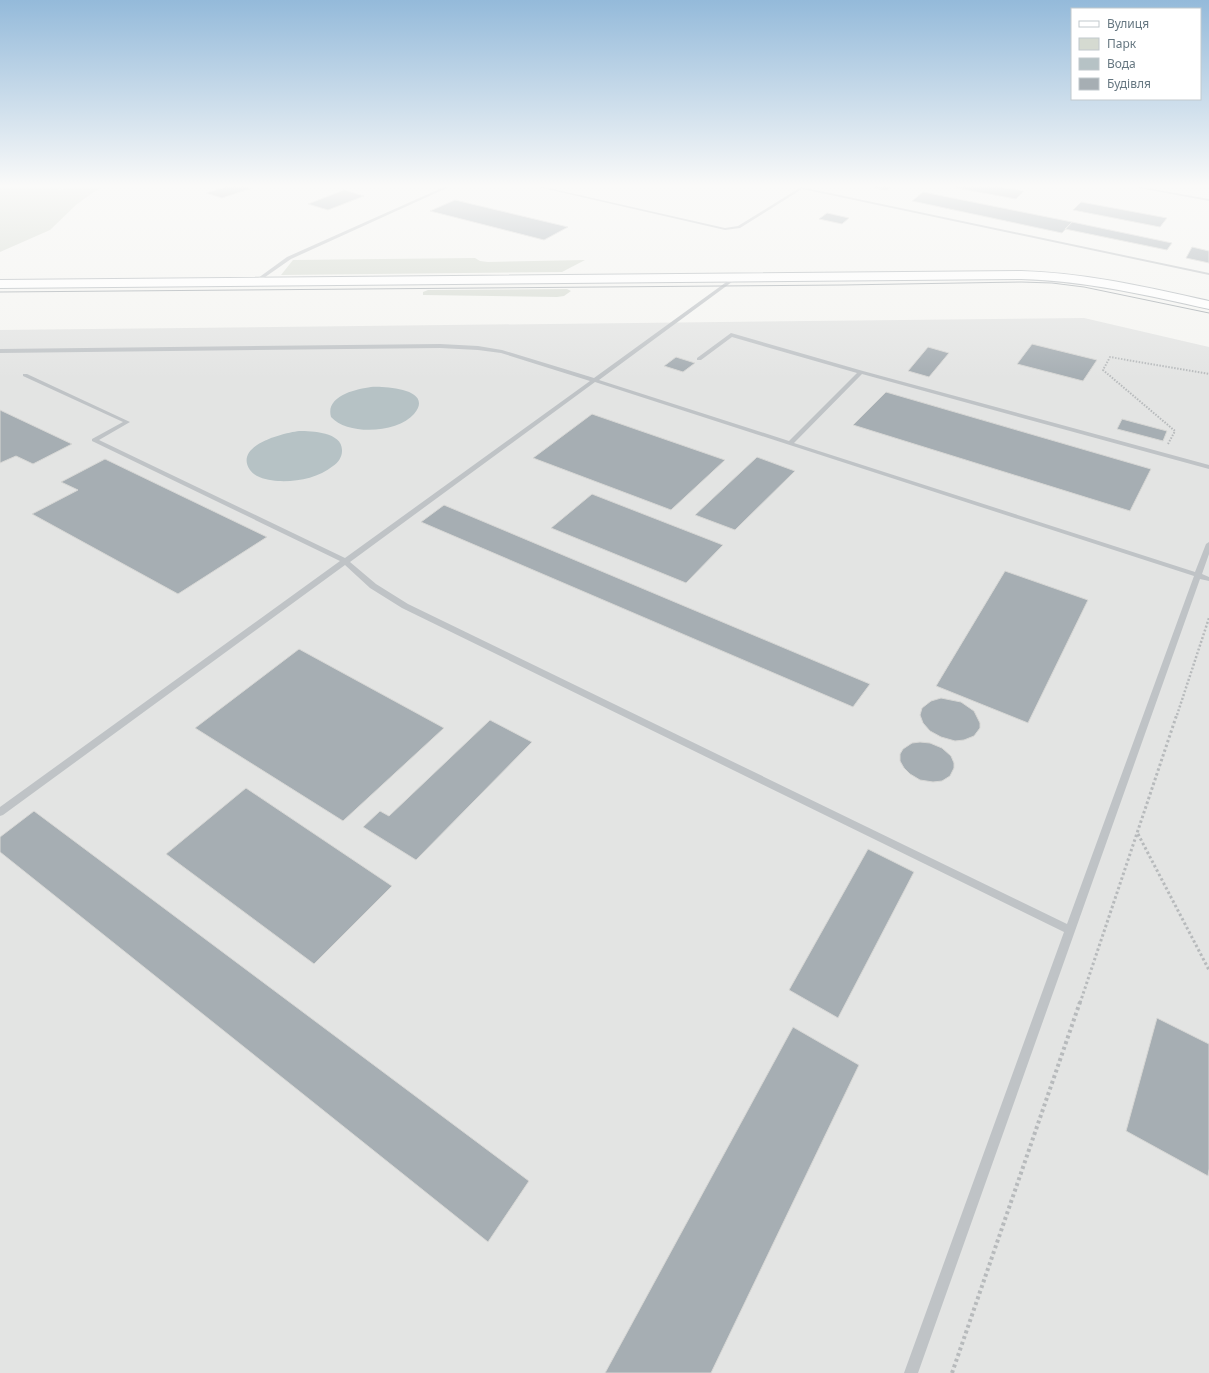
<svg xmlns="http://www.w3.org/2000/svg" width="1209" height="1373" viewBox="0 0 1209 1373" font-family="'Noto Sans',sans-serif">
<rect width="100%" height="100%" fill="#f5f5f2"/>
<path fill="#e3e4e3" d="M 1084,318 L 1209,347 L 1209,1373 L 0,1373 L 0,330 Z"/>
<path fill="#d5dad1" d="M 0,187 L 61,187 L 59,190 L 73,187 L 101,187 L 77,204 L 50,230 L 0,252 Z
M 475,258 L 480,261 L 488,262 L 585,260 L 562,272 L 281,275 L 293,260 Z
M 567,289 L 571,291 L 564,296 L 557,297 L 423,295 L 423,292 L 428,290 Z"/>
<path fill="#b6c2c5" d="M 371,387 C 384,386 435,389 414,414 C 398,433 348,436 331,417 C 325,396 356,389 371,387 Z
M 299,431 C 312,431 343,432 342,451 C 342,457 338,463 333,466 C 318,478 297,482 278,481 C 268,480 256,478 250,470 C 233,445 284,433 299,431 Z"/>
<path fill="#a6aeb3" stroke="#d7d7d5" d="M 225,187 L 248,187 L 252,188 L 222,198 L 206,193 Z
M 870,187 L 891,187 L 886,190 Z
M 951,187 L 1001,187 L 1024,191 L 1016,199 Z
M 344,190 L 364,196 L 328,210 L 308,204 Z
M 923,192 L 1072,222 L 1062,233 L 912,201 Z
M 455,200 L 568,227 L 544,240 L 430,211 Z
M 1081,202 L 1167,218 L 1160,227 L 1073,210 Z
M 827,213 L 849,218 L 842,224 L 819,219 Z
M 1072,222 L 1172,243 L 1167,250 L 1065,229 Z
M 1192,247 L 1209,251 L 1209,263 L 1186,258 Z
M 1032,344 L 1097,360 L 1083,381 L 1017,364 Z
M 928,347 L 949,353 L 929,377 L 908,371 Z
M 676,357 L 695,363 L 683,372 L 664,366 Z
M 886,392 L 1151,469 L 1130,511 L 853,425 Z
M 0,410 L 72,444 L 33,464 L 16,456 L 0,463 Z
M 592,414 L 725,460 L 671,510 L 533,458 Z
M 1122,419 L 1167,431 L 1163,441 L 1117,429 Z
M 757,457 L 795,471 L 735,530 L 695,515 Z
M 105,459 L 267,537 L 178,594 L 32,514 L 78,490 L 61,482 Z
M 592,494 L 723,545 L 686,583 L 551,528 Z
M 444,505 L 870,684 L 853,707 L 421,522 Z
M 1005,571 L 1088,600 L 1028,723 L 936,686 Z
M 299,649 L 444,728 L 343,821 L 195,728 Z
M 941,698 L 961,702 L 974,711 L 980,723 L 980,728 L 974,736 L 964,740 L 955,741 L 941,737 L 930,731 L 923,723 L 920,715 L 922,708 L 931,701 Z
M 490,720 L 532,742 L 416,860 L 363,827 L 380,811 L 389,816 Z
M 920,742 L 930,743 L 942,748 L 951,756 L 954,763 L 954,768 L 950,776 L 942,781 L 933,782 L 920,780 L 910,774 L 904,768 L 900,761 L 900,754 L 903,749 L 912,743 Z
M 246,788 L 392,886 L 314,964 L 166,854 Z
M 34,811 L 529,1181 L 488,1242 L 0,852 L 0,837 Z
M 868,849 L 914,872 L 838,1018 L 789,990 Z
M 1157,1018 L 1209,1044 L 1209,1169 L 1208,1176 L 1126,1131 Z
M 793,1027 L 859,1065 L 711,1373 L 605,1373 Z"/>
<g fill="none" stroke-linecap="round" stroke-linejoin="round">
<g stroke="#afb5b9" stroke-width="2">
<path id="secondary" d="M 1021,271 C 1086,273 1147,287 1209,301 L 1209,309 C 1147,295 1086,281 1021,279 L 0,288 L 0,280 Z"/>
</g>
<path stroke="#b7babc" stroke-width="2" stroke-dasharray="1.5 1.5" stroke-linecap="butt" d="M 1168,444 L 1175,431 L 1103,370 L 1110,357 L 1209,374"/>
<path stroke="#b7babc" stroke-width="2.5" stroke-dasharray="2 2" stroke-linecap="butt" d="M 1177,715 L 1209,618"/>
<path stroke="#b7babc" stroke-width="3" stroke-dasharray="2.5 2.5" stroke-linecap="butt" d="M 1138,834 L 1209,970
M 1080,1003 L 1177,714"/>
<path stroke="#b7babc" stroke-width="4" stroke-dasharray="3 3" stroke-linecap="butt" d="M 952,1373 L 1080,1002"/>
<path fill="#bfc3c6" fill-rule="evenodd" d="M 444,187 L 449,187 L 291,259 L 258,282 L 254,281 L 287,257 Z
M 538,187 L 544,187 L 725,228 L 738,226 L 801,187 L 1209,273 L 1209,275 L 802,189 L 740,228 L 725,230 Z
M 1134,187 L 1141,187 L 1209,199 L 1209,201 Z
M 736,275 L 740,276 L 599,380 L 789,441 L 857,373 L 732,337 L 701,360 L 697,360 L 697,358 L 731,333 L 863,371 L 1209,465 L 1209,469 L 862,374 L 794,443 L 1195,572 L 1206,544 L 1209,542 L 1209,554 L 1202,574 L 1209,577 L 1209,581 L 1200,579 L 918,1373 L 904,1373 L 1064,932 L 402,608 L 370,588 L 345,565 L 3,815 L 0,816 L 0,807 L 340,561 L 92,441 L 92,439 L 123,422 L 23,376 L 23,374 L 27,374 L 130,422 L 99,440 L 345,558 L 590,381 L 501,353 L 478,350 L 440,348 L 0,353 L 0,349 L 440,344 L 478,346 L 502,350 L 594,378 ZM 595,382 L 1194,576 L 1067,924 L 408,604 L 376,584 L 350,562 Z"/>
<use href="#secondary" fill="#fff" fill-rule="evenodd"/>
<path stroke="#9ea5aa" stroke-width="1" d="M 0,292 L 842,285 L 1021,282 L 1052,283 L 1084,287 L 1209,313"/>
</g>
<linearGradient id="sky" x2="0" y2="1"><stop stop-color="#94bada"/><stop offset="0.49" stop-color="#fafaf9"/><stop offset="1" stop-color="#fafaf9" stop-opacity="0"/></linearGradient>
<rect width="1209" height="379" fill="url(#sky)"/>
<rect x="1071" y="8" width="130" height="92" fill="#ffffff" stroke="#c2c9cd"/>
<rect x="1079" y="21" width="20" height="6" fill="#ffffff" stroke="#c2c9cd"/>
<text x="1107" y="28" font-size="12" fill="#667781">Вулиця</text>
<rect x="1079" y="38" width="20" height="12" fill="#d5dad1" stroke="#c2c9cd"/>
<text x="1107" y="48" font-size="12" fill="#667781">Парк</text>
<rect x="1079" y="58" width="20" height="12" fill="#b6c2c5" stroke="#c2c9cd"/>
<text x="1107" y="68" font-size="12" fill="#667781">Вода</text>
<rect x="1079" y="78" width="20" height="12" fill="#a6aeb3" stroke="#c2c9cd"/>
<text x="1107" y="88" font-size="12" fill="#667781">Будівля</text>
</svg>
